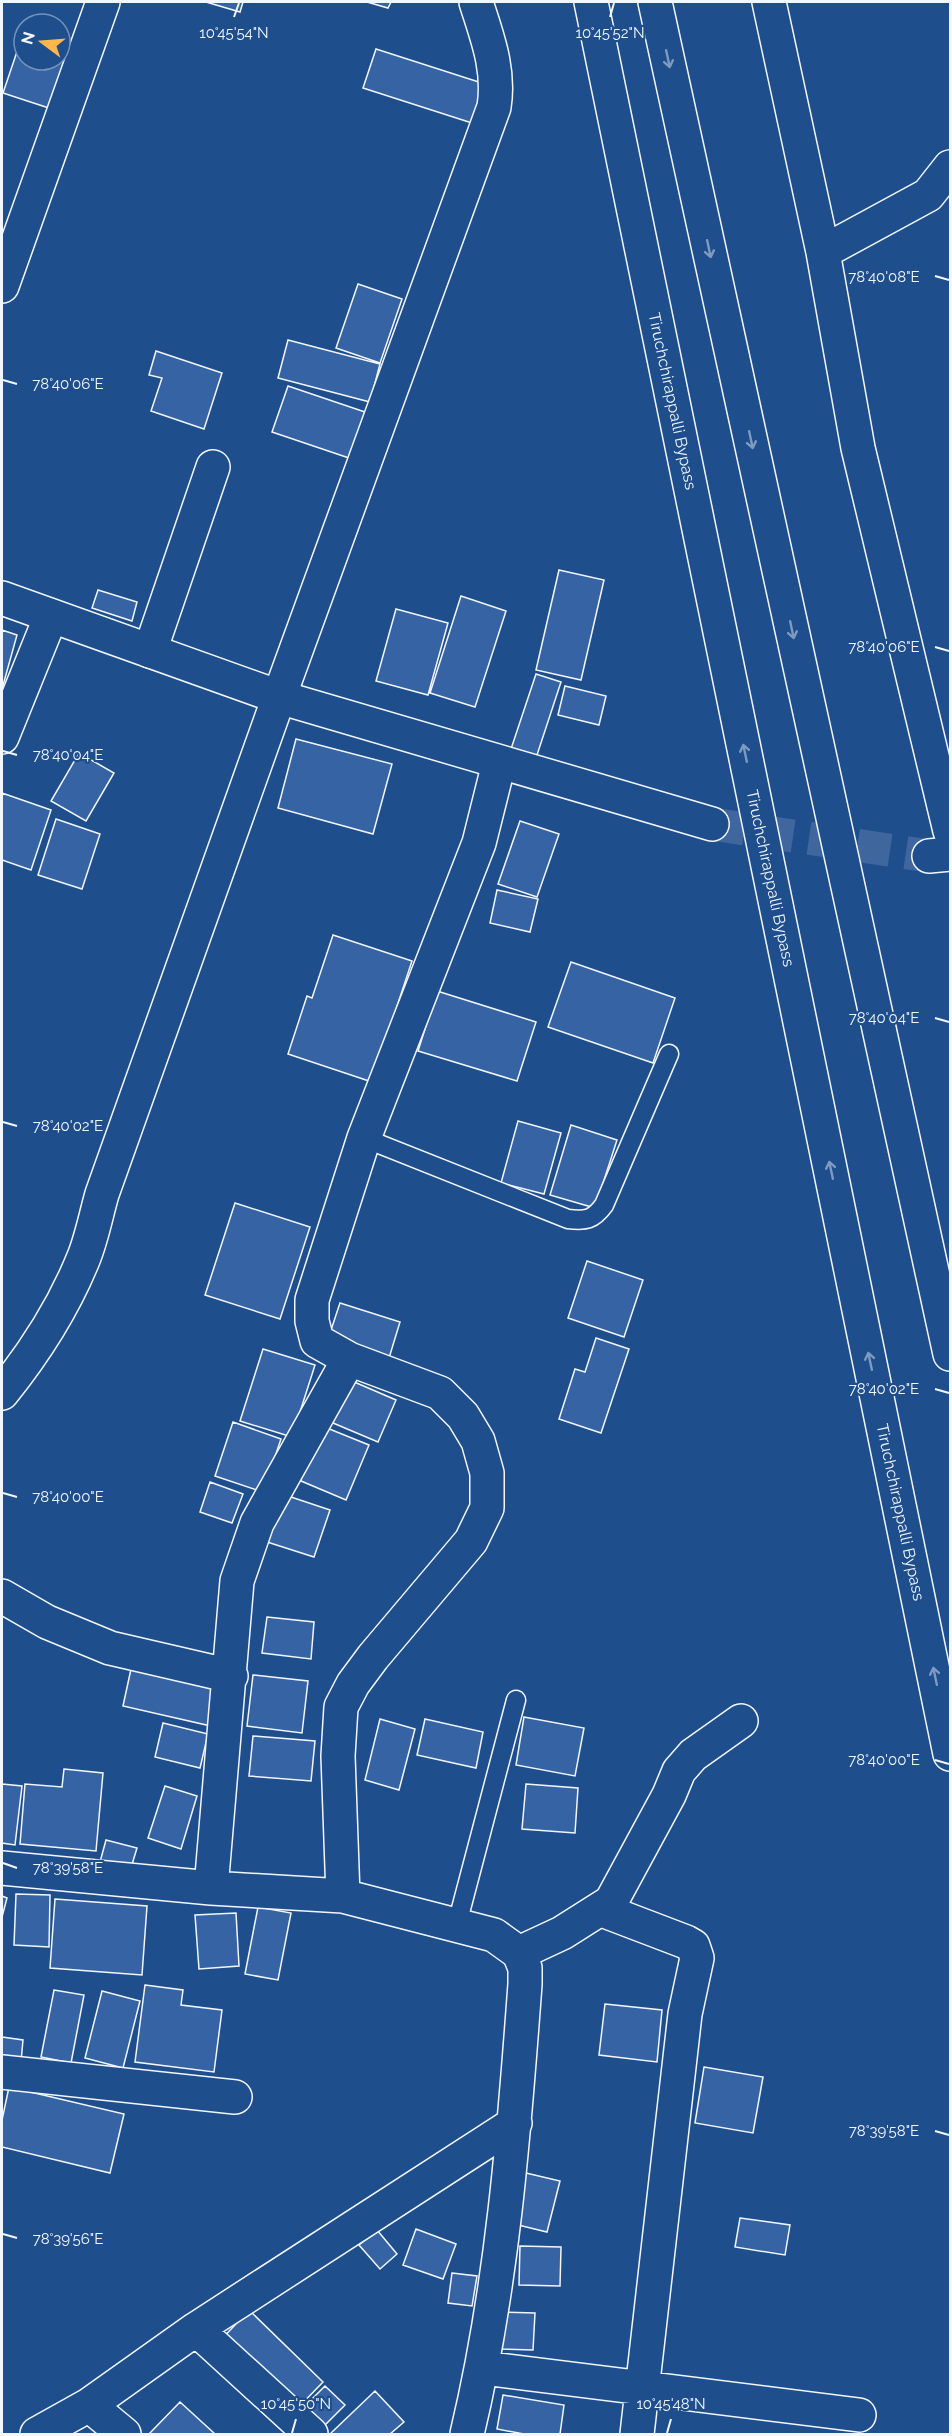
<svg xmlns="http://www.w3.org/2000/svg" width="952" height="2436" viewBox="0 0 952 2436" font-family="Raleway,sans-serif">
<rect width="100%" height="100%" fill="#1f4e8c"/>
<path fill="#3563a3" stroke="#f2f6ff" stroke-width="1.5" d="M 206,2 L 243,2 L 240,12 Z
M 367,2 L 391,2 L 388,8 Z
M 24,31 L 24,60 L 60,60 L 60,41 L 79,48 L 58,111 L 3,93 Z
M 376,49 L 485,84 L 472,123 L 363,88 Z
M 358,284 L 402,299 L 380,363 L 336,348 Z
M 288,340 L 380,364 L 370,402 L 278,378 Z
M 156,351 L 222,373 L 204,429 L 151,411 L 162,378 L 149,375 Z
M 288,386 L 365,412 L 349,458 L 272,432 Z
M 559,570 L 604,580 L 581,680 L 536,670 Z
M 98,590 L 137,602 L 132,621 L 92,608 Z
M 461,596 L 506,611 L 475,707 L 430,693 Z
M 396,609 L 448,623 L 428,695 L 376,681 Z
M 2,630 L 17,635 L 2,689 Z
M 536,674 L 561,682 L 536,758 L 511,749 Z
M 565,686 L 606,696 L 599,725 L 558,715 Z
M 296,739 L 392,764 L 373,834 L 278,808 Z
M 79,753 L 114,773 L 86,821 L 51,801 Z
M 2,793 L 51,810 L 31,870 L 2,860 Z
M 56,819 L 100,834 L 82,889 L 38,875 Z
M 520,821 L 559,834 L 537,897 L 498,884 Z
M 497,890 L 538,899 L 530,932 L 490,923 Z
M 333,935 L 412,961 L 372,1082 L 288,1054 L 307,996 L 312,998 Z
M 571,962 L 675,998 L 653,1063 L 548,1027 Z
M 437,991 L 536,1022 L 517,1081 L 418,1051 Z
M 518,1121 L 561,1133 L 544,1194 L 501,1183 Z
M 571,1125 L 617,1140 L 595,1208 L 550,1195 Z
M 235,1203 L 310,1227 L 280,1319 L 205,1295 Z
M 587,1261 L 643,1280 L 624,1337 L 568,1318 Z
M 340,1303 L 400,1322 L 389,1358 L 328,1339 Z
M 596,1338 L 629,1349 L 601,1433 L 559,1419 L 575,1369 L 585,1372 Z
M 263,1349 L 315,1365 L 292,1437 L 240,1421 Z
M 345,1378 L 396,1400 L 378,1442 L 326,1420 Z
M 233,1422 L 281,1439 L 263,1492 L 215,1476 Z
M 317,1424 L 369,1445 L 346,1500 L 294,1478 Z
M 210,1482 L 243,1494 L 232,1523 L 200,1512 Z
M 279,1493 L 330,1510 L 314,1557 L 264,1541 Z
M 267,1617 L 314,1622 L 311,1659 L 262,1653 Z
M 131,1669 L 220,1689 L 211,1726 L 123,1706 Z
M 253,1675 L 308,1681 L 302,1733 L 247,1726 Z
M 524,1717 L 584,1728 L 575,1776 L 516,1765 Z
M 380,1719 L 415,1729 L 399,1790 L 365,1780 Z
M 425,1719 L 483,1732 L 476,1768 L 417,1755 Z
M 163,1723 L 208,1734 L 200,1768 L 155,1757 Z
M 253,1736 L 315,1741 L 311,1781 L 249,1776 Z
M 64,1769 L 103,1773 L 96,1851 L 20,1844 L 25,1784 L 62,1787 Z
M 2,1784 L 22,1786 L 15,1845 L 2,1843 Z
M 526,1784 L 578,1788 L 575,1833 L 522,1829 Z
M 165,1786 L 197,1796 L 181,1849 L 148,1838 Z
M 106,1840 L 137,1848 L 130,1871 L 100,1862 Z
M 16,1894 L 50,1895 L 49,1947 L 14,1945 Z
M 2,1896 L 7,1898 L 2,1917 Z
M 55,1899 L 147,1906 L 142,1975 L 50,1968 Z
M 258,1907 L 291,1913 L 278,1980 L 245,1974 Z
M 236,1913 L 239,1966 L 199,1969 L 195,1915 Z
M 145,1985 L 183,1990 L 181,2005 L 222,2010 L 214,2072 L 135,2062 Z
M 54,1990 L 84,1995 L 71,2063 L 41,2057 Z
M 102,1991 L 140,2001 L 123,2068 L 85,2058 Z
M 605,2004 L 662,2010 L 657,2062 L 599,2055 Z
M 2,2037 L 23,2040 L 21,2062 L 2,2059 Z
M 704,2067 L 763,2077 L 753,2133 L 695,2123 Z
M 9,2087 L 124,2114 L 110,2173 L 2,2147 L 2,2120 Z
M 526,2173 L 560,2181 L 547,2232 L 514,2224 Z
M 740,2218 L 790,2225 L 785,2255 L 735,2247 Z
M 416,2229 L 456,2244 L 443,2279 L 403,2265 Z
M 377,2230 L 397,2254 L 380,2269 L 359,2245 Z
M 520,2246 L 561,2247 L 560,2286 L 519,2285 Z
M 452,2273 L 477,2276 L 472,2306 L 448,2303 Z
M 249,2310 L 323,2382 L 292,2414 L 218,2343 Z
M 501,2312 L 535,2313 L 533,2350 L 499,2349 Z
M 325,2386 L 345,2405 L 317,2433 L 297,2414 Z
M 375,2391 L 404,2422 L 390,2434 L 330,2434 Z
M 503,2395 L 564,2405 L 560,2434 L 524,2434 L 497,2429 Z
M 180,2402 L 215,2434 L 149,2434 Z"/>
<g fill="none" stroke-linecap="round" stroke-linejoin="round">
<path stroke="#3f679d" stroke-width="33" stroke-dasharray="33 16" stroke-linecap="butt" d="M 712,824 L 929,856"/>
<g stroke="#f2f6ff" stroke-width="21">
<path id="service" d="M 364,1138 L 568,1219 C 586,1221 593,1220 604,1205 L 669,1054
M 457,1924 L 516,1700"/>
</g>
<g stroke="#f2f6ff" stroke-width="36">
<path id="minor" d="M 769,2 L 823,252 L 858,448 L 950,831
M 823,252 L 928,195 L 950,167
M 2,286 L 103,2
M 150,651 L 213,467
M 2,737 L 51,616
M 2,1393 C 35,1352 64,1307 84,1257 C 92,1237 96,1215 102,1194 L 279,697 L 494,107 C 500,69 487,37 476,2
M 2,1596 L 47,1622 L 110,1648 L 231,1676
M 2,1868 L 211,1888 L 343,1896 L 494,1935 L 519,1953 L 525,1968 L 525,1984 C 514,2135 502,2288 467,2434
M 211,1888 L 237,1581 L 257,1523 L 349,1359
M 343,1896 L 338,1756 L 341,1707 L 353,1684 L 373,1657 L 471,1541 L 487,1508 L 487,1473 L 478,1441 L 463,1416 L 440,1393 L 349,1359 L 317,1341 L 312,1321 L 312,1300 L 364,1138 L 479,843 L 499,763
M 602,1910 L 686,1942 L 693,1946 L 697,1958 L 685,2014 L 637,2434
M 519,1953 L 562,1933 L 611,1902 L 669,1795 L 679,1771 L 693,1755 L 741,1721
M 2,2072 L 235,2097
M 196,2329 L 311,2434
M 483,2368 L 859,2415
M 89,2405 L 124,2434
M 37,2434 L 89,2405 L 196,2329 L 515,2123"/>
</g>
<g stroke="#f2f6ff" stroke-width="36">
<path id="tertiary" d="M 2,598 L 279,697 L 712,824
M 929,856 L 950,854"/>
</g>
<g stroke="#f2f6ff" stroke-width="36">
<path id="trunk" d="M 591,2 L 950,1754
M 655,2 L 950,1354"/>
</g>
<use href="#service" stroke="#1f4e8c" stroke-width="18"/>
<use href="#minor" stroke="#1f4e8c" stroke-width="33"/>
<use href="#tertiary" stroke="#1f4e8c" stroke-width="33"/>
<use href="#trunk" stroke="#1f4e8c" stroke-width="33"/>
</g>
<defs><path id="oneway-shaft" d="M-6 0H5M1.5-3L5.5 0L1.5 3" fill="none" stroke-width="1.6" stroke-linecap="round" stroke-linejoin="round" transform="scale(1.5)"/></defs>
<g stroke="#7e9ac0">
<use href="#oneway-shaft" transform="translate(668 59) rotate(78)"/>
<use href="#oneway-shaft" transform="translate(709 249) rotate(78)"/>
<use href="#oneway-shaft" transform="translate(751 440) rotate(78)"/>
<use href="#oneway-shaft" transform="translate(792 630) rotate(78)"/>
<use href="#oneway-shaft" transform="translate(745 753) rotate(-102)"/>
<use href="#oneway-shaft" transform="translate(831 1170) rotate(-102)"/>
<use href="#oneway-shaft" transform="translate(870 1361) rotate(-102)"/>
<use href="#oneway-shaft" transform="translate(935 1676) rotate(-102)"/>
</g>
<path fill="none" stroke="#f2f6ff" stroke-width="2" d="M 234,17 L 239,3M 610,17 L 614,3M 935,276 L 949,280M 3,380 L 17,384M 935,647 L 949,651M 3,751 L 17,755M 935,1018 L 949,1022M 3,1122 L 17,1126M 935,1389 L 949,1393M 3,1493 L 17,1497M 935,1760 L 949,1764M 3,1863 L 17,1868M 935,2131 L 949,2135M 3,2234 L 17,2238M 292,2433 L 296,2419M 667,2433 L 671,2419"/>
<g text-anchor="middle" stroke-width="4.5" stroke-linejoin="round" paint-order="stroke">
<g font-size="16" fill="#f2f6ff" stroke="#1f4e8c">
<text transform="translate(673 401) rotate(78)" y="6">Tiruchchirappalli Bypass</text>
<text transform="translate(771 878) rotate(78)" y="6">Tiruchchirappalli Bypass</text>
<text transform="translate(901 1512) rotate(78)" y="6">Tiruchchirappalli Bypass</text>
</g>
</g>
<g font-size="15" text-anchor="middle" fill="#f2f6ff" stroke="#1f4e8c" stroke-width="4.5" stroke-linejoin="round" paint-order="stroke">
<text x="234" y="38">10°45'54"N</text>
<text x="610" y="38">10°45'52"N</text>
<text x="884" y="282">78°40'08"E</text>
<text x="68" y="389">78°40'06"E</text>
<text x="884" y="652">78°40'06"E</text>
<text x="68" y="760">78°40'04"E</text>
<text x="884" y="1023">78°40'04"E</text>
<text x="68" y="1131">78°40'02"E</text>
<text x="884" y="1394">78°40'02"E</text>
<text x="68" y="1502">78°40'00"E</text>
<text x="884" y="1765">78°40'00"E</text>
<text x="68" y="1873">78°39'58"E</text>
<text x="884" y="2136">78°39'58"E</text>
<text x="68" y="2244">78°39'56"E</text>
<text x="296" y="2409">10°45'50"N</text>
<text x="671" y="2409">10°45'48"N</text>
</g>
<rect width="952" height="2436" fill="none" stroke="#f2f6ff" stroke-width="6"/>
<g transform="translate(42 42) rotate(286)"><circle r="28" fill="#1f4e8c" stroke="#7391ba" stroke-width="1.5"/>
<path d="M0-4.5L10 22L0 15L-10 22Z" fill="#ffb74d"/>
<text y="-9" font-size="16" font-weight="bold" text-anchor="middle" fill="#f2f6ff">N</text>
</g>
</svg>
